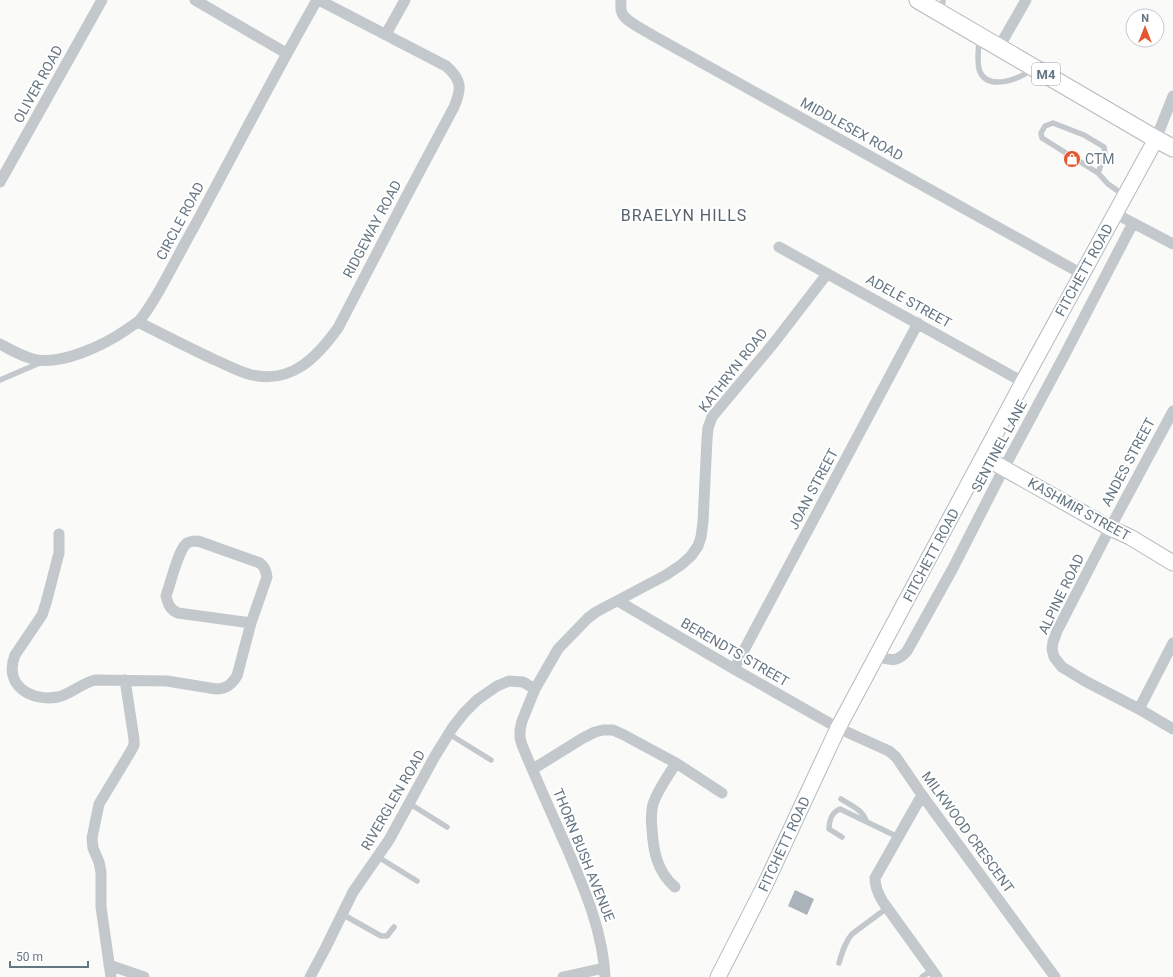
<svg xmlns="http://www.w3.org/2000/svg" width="1173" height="977" viewBox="0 0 1173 977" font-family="Roboto,sans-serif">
<rect width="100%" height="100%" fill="#fafaf8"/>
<path fill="#aab3b9" d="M 795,890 L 814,899 L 807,915 L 788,906 Z"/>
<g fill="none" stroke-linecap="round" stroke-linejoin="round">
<g stroke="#b3babf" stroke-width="17">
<path id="secondary" d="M 984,457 L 1110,528 L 1130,537 L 1173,563
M 718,977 L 765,885 L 838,728 L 1023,382 L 1156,139"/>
</g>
<g stroke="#b5babe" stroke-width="19">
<path id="primary" d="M 918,0 L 1156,139 L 1173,148"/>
</g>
<path stroke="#c3c8cc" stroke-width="5.5" d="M 942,12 L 943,0
M 979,38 C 979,49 976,62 980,72 C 989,91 1020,79 1032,69
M 1098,173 L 1105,154 L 1104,147 L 1084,135 L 1053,123 L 1045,126 L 1041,133 L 1042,138 L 1098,173 L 1108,184 L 1125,196
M 0,380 L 42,362
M 449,734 L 491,760
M 841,799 C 850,805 863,810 866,821
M 410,804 L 447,827
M 842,837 L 829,829 C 829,821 832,812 840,809 L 898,837
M 378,857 L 417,881
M 342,914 L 381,936 L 387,936 L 394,927
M 839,963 C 842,953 845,942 852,934 L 887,908
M 922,977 L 932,970"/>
<path stroke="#c3c8cc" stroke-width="11" d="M 195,0 L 286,53
M 621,0 C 621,4 620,9 622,13 C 625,21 644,30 652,35 L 1082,274
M 386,34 L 405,0
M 999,47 L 1026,0
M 1156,139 L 1173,96
M 0,182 L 102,0
M 1116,214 L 1173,244
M 779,247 L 1023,382
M 138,322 C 164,335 189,348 215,360 C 227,365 239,372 252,375 C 292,384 317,357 338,328 L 405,199 L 454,107 C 462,88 462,80 446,66 L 319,0
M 0,344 C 11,350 21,356 33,359 C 61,366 104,345 126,330 C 130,327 135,324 139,321 C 147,312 153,301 159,291 C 171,270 182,248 194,227 C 235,151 274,75 317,0
M 1173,411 L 1110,528 L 1057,631 L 1053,642 L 1052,649 L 1054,657 L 1062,667 L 1085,681 L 1139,709 L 1173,729
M 59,534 L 59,553 L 46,603 L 42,615 L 15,655 C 3,686 32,702 58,697 C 71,694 82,683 95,680 L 167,681 L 216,689 C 226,689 231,685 237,676 L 251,623 L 267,577 C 266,571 265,567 260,563 L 198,541 C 194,541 189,541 186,544 C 178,551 170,585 166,596 C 168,604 170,610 178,613 L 251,623
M 618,601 L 734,669 L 838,728 L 880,747 L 889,751 L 896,757 L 922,795 L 1055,977
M 876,656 C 890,660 897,663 907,651 L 953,568 L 1004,468 L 1064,356 L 1133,223
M 734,669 L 918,323
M 1139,709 L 1173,643
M 533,769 L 583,738 L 595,732 L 603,730 L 613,730 L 624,735 L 676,763 L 722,793
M 922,795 L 875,878 C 875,887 878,894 883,902 L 937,977
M 675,887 C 657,872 653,850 652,828 C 651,820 651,812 653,804 C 658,789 668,776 676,763
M 109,965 L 144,977
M 111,977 L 101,907 L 101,872 L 99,862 L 93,848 L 92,838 L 99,804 L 131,751 L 134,745 L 134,739 L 125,680
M 310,977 L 325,949 L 353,892 L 389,840 L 435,756 L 453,727 L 464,713 L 477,700 L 497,686 L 509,681 L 523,682 L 535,689
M 563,977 L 604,968
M 605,977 C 603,931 584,888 566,846 C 551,812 536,779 522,745 L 520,738 L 520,730 L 522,721 L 535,689 L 558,649 L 588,618 L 596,612 L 666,575 L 681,565 L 691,556 L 698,546 L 701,537 L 703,522 L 707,439 L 708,428 L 712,417 L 773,344 L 827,274"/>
<use href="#secondary" stroke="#fff" stroke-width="15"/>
<use href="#primary" stroke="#fff" stroke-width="17"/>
</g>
<defs>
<g id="shop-disc" transform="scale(0.9)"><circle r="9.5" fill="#e4572e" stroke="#fff"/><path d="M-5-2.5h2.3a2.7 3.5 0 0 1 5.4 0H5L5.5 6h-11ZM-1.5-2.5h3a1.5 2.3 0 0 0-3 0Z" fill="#fff"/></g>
</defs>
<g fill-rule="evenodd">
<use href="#shop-disc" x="1072" y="159"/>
</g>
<g text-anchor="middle" stroke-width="4" stroke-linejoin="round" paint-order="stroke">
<rect fill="#fff" stroke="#939fa8" stroke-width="1" x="1032" y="63" width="28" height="22" rx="3"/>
<g font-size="13" font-weight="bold" fill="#657683">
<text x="1046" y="79">M4</text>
</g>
<g font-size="14" fill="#657683" stroke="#fff">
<text transform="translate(38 84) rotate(-61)" y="5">OLIVER ROAD</text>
<text transform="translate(852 129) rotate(29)" y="5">MIDDLESEX ROAD</text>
<text transform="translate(180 221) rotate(-62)" y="5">CIRCLE ROAD</text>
<text transform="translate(372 229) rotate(-62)" y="5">RIDGEWAY ROAD</text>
<text transform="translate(1084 270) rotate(-61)" y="5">FITCHETT ROAD</text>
<text transform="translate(909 301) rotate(29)" y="5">ADELE STREET</text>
<text transform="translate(733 370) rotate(-52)" y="5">KATHRYN ROAD</text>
<text transform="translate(999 446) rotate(-62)" y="5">SENTINEL LANE</text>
<text transform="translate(1128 462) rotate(-62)" y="5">ANDES STREET</text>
<text transform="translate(813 489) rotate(-62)" y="5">JOAN STREET</text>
<text transform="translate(1079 509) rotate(29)" y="5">KASHMIR STREET</text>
<text transform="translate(931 555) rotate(-62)" y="5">FITCHETT ROAD</text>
<text transform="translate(1061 594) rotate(-64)" y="5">ALPINE ROAD</text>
<text transform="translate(735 652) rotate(30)" y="5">BERENDTS STREET</text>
<text transform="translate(393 800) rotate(-60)" y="5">RIVERGLEN ROAD</text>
<text transform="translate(968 832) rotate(54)" y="5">MILKWOOD CRESCENT</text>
<text transform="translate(784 844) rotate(-65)" y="5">FITCHETT ROAD</text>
<text transform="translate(584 855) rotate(68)" y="5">THORN BUSH AVENUE</text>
</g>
<g font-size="14" fill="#657683" stroke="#fff" text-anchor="start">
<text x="1085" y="164">CTM</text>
</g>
<g font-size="16" letter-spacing="1" fill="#57646e" stroke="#fff">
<text x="684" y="221">BRAELYN HILLS</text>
</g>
</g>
<g transform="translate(1145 28)"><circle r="19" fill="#ffffff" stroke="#c1c8cd"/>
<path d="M0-3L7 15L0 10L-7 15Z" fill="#e4572e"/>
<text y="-6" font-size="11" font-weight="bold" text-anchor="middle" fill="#657683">N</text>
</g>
<path d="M10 961v6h78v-6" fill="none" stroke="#657683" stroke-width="2"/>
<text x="16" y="961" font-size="12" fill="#657683" stroke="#ffffff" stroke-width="3" paint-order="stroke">50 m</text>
</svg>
